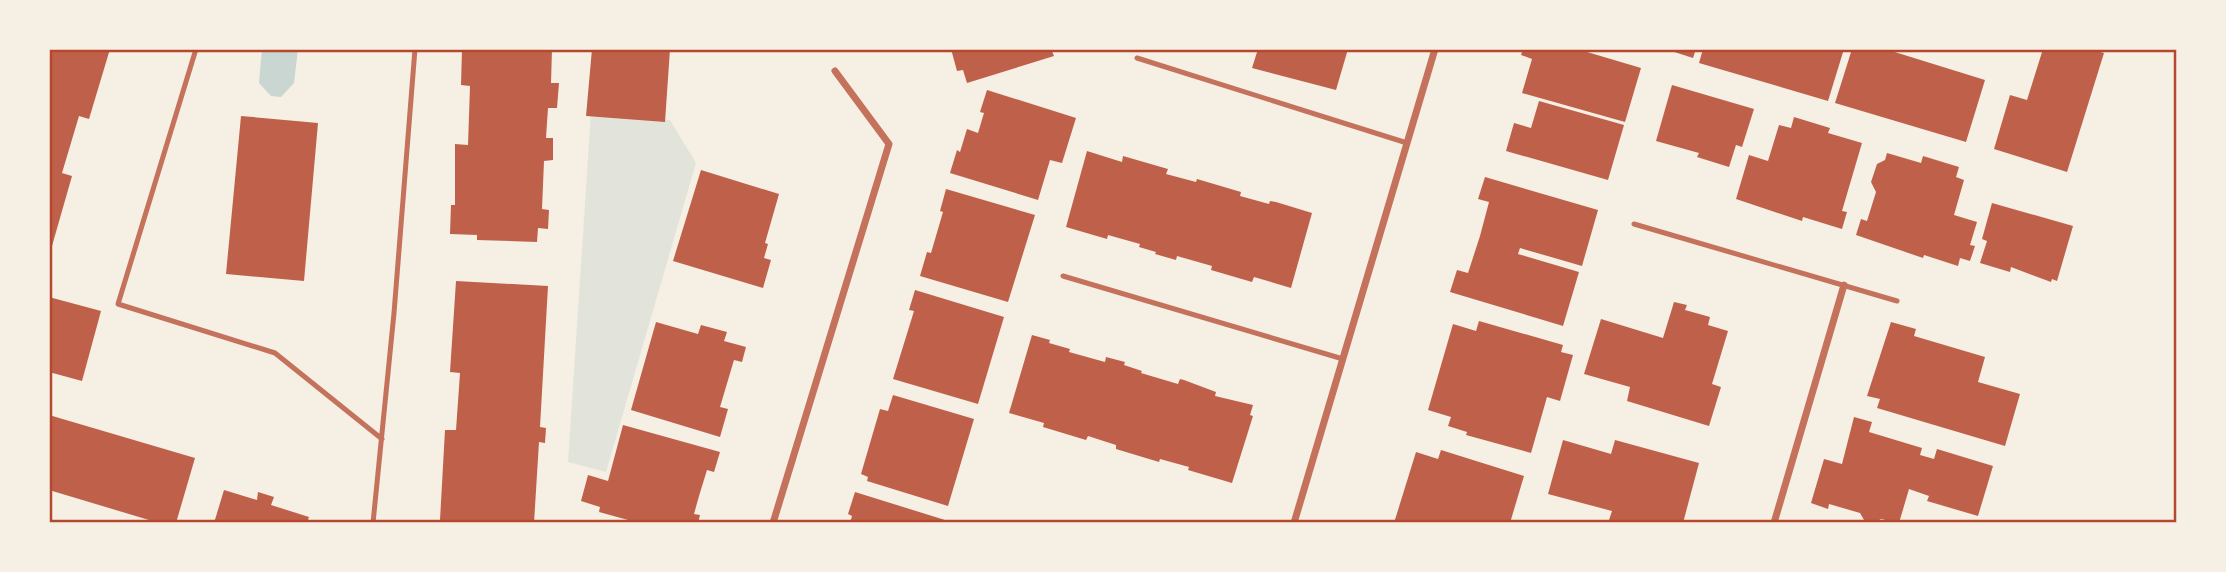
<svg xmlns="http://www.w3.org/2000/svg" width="2226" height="572" viewBox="0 0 2226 572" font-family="Overpass,sans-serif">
<rect width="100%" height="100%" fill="#f6efe4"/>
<path fill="#e2e4dc" d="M 591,112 L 670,120 L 696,163 L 606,472 L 568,462 Z"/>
<path fill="#c9d6d2" d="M 262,49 L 298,49 L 294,83 L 281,97 L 271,96 L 259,83 Z"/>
<path fill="#bf614a" d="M 49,49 L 110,49 L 89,119 L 79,116 L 62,173 L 72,176 L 50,253 Z
M 462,49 L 552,49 L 551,83 L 559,83 L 557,108 L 548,108 L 546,138 L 553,138 L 553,160 L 544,161 L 542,209 L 549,210 L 548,229 L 538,228 L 537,242 L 477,240 L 477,235 L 450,234 L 451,205 L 455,205 L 455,144 L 468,145 L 470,86 L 461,85 Z
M 592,49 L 670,49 L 665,122 L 586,116 Z
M 951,49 L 1051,49 L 1054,56 L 967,83 L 963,70 L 957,71 Z
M 1258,49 L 1348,49 L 1336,90 L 1252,68 Z
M 1523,49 L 1577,49 L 1641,68 L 1625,122 L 1522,93 L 1532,59 L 1521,55 Z
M 1665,49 L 1696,49 L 1693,58 Z
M 1703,49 L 1844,49 L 1828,101 L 1699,63 Z
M 1852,49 L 1885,49 L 1985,80 L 1966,142 L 1835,103 Z
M 2043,49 L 2091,49 L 2104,53 L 2067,172 L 1994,149 L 2010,95 L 2027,100 Z
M 1672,85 L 1754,109 L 1742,147 L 1736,145 L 1729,167 L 1697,157 L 1699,153 L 1656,141 Z
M 987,90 L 1076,118 L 1062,163 L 1050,160 L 1038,200 L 950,173 L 957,150 L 960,152 L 967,129 L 978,133 L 984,113 L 980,112 Z
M 1539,101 L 1624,125 L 1608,180 L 1506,151 L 1514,123 L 1531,128 Z
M 241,116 L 318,123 L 304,281 L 226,274 Z
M 1794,117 L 1830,128 L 1828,133 L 1862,143 L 1842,211 L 1847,212 L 1842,229 L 1803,217 L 1802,221 L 1736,199 L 1749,155 L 1768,161 L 1779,125 L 1791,128 Z
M 1087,151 L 1122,162 L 1123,156 L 1168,169 L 1166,174 L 1196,182 L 1197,179 L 1241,192 L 1240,196 L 1269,204 L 1270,201 L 1276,202 L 1312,213 L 1291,288 L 1254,277 L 1252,282 L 1211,270 L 1212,266 L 1177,256 L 1176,260 L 1155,254 L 1156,252 L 1139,247 L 1140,244 L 1108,235 L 1107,239 L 1066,227 Z
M 1887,153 L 1921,163 L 1923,156 L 1959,167 L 1956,177 L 1964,180 L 1954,215 L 1977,222 L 1970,245 L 1975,246 L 1970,261 L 1960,258 L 1958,266 L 1924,255 L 1923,258 L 1856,235 L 1861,219 L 1867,221 L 1876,192 L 1871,182 L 1877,164 L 1885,160 Z
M 701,170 L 779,194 L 765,243 L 768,244 L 764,258 L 771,260 L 763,288 L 673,261 Z
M 1485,177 L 1598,210 L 1582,266 L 1520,248 L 1518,254 L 1579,272 L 1563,326 L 1450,292 L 1457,270 L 1468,273 L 1480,236 L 1489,202 L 1478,199 Z
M 946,189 L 1035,215 L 1008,302 L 920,276 L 927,252 L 931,253 L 943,212 L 940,211 Z
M 1992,203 L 2073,226 L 2057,281 L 2052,279 L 2051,282 L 2011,267 L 2010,272 L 1980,263 L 1987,241 L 1982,239 Z
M 456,281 L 548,286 L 540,427 L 546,428 L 545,443 L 539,442 L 534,523 L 479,523 L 440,520 L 445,430 L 456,430 L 460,373 L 450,372 Z
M 915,290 L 1004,317 L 978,404 L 893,379 L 914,311 L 909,310 Z
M 49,297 L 101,311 L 82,381 L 49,372 Z
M 1674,302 L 1687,305 L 1685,310 L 1710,317 L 1708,325 L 1728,331 L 1712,384 L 1721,387 L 1709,426 L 1627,401 L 1630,387 L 1584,374 L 1601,319 L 1663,338 Z
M 1479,321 L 1563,345 L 1561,352 L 1573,355 L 1560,401 L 1547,397 L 1531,453 L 1466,435 L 1467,432 L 1448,426 L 1451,417 L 1428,410 L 1453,324 L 1476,331 Z
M 656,322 L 698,334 L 701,325 L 727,332 L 724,341 L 746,347 L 742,362 L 734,360 L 720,407 L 728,409 L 720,437 L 631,410 Z
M 1891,322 L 1916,329 L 1914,336 L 1985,357 L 1978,382 L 2020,394 L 2005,446 L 1877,408 L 1880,399 L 1867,396 Z
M 1032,335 L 1050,340 L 1049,343 L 1070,349 L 1069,352 L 1105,362 L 1106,357 L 1125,362 L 1124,365 L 1142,371 L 1141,373 L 1178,384 L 1180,379 L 1184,380 L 1216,392 L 1215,396 L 1253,405 L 1250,415 L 1253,416 L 1232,483 L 1188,470 L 1189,467 L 1160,459 L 1159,462 L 1116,449 L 1116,445 L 1088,436 L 1086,440 L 1043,427 L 1044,423 L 1009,413 Z
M 893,395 L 974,419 L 948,506 L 867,481 L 868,477 L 861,474 L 880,409 L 888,411 Z
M 49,415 L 195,458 L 176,523 L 159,523 L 49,490 Z
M 1854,417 L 1872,422 L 1869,432 L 1922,448 L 1920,455 L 1934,459 L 1937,449 L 1993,466 L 1978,516 L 1927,501 L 1929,496 L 1909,489 L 1899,523 L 1881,519 L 1874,523 L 1864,520 L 1860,513 L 1829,504 L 1828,509 L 1811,503 L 1824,459 L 1842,464 Z
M 623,425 L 720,452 L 714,472 L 707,470 L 699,496 L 694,514 L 700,515 L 698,523 L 639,523 L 599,512 L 600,507 L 581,501 L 588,475 L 608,481 Z
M 1563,440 L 1611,454 L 1615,440 L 1699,463 L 1683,523 L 1608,523 L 1612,511 L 1548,494 Z
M 1441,450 L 1524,476 L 1510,523 L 1394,523 L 1416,452 L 1438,459 Z
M 224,490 L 257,500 L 258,492 L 274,497 L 271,505 L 309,517 L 307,523 L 214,523 Z
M 855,492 L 945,520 L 944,523 L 850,523 L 852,516 L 848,514 Z"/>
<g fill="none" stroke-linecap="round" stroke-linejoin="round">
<path stroke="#c5725c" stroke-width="5" d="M 196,49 L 118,304 L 275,353 L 382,439
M 1137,58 L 1407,143
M 1634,224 L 1897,301
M 1063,276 L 1343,359
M 373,523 L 394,313 L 415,49"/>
<path stroke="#c5725c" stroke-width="7" d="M 773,523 L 889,144 L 835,71
M 1294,523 L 1435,49
M 1774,523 L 1844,285"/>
</g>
<rect width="2226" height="572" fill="none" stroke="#f6efe4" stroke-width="102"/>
<rect x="51" y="51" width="2124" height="470" fill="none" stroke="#b5482f" stroke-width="2.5"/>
</svg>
